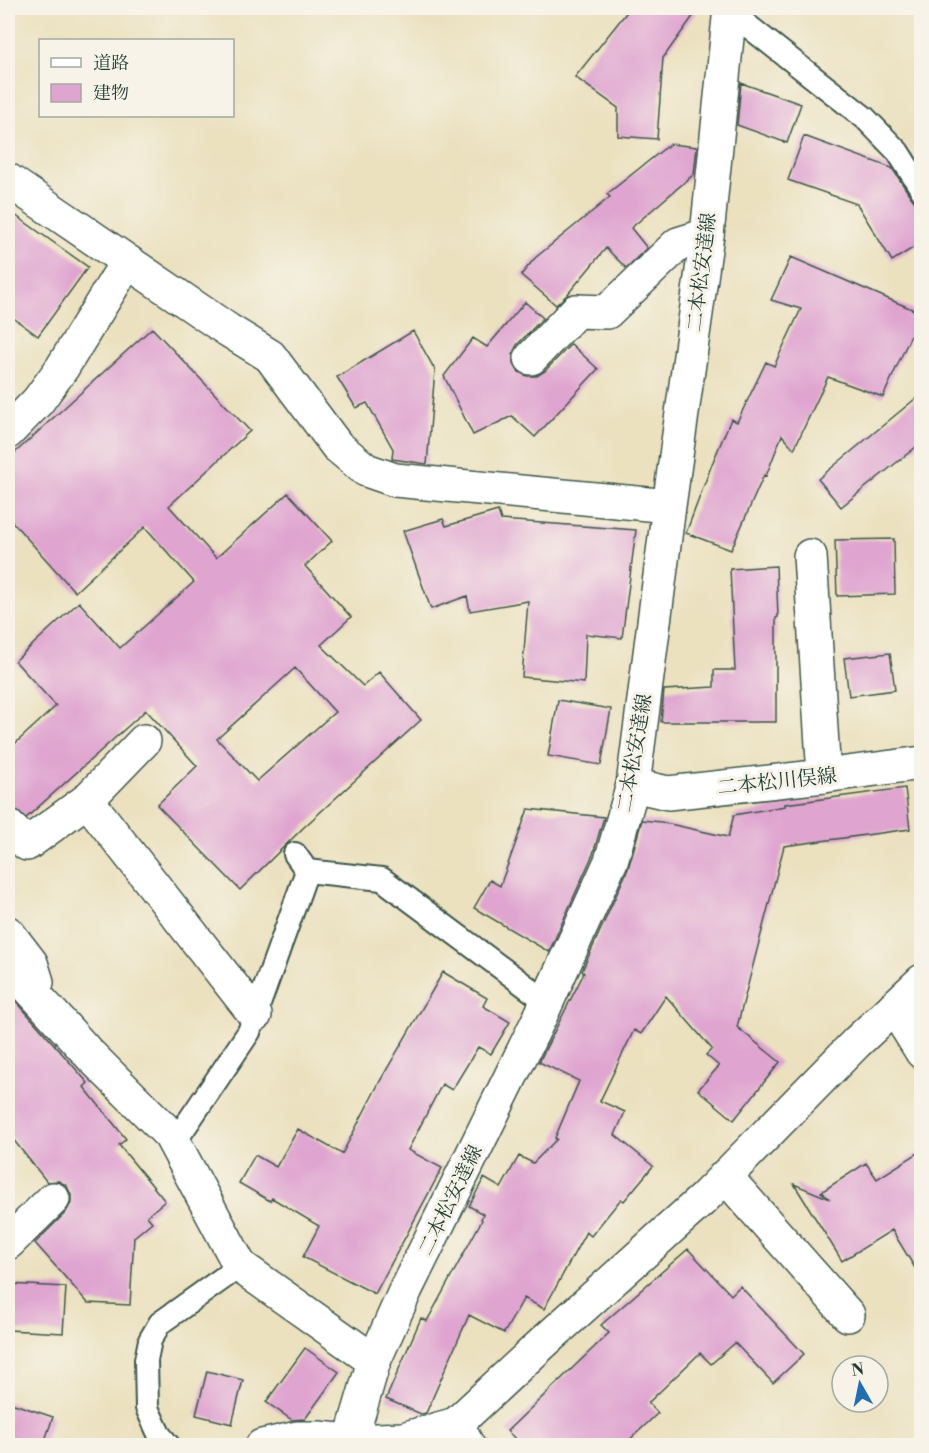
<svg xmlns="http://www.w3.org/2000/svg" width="929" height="1453" viewBox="0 0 929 1453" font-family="'Libre Bodoni','Noto Serif JP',serif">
<rect width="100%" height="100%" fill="#f7f3e8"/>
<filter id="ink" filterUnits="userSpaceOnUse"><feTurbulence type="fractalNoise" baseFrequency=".0167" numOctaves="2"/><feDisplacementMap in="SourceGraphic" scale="12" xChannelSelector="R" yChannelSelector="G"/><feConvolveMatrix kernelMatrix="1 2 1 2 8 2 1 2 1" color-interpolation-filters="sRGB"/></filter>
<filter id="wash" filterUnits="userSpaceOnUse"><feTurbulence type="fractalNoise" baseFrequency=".008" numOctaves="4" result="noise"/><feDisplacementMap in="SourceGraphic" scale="24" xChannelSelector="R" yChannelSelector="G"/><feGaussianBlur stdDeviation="1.35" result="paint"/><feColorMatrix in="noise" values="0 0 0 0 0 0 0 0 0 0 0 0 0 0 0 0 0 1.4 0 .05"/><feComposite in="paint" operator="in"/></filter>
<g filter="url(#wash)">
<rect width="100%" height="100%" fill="#ebe1bf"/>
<g id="blocks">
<path fill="#dfa4d0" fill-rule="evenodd" d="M 630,8 L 699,8 L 663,58 L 657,139 L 618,136 L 618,108 L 575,77 Z
M 741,83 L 801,104 L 787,143 L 737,125 Z
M 804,136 L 892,168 L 911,197 L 915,202 L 921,203 L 921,243 L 892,261 L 857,204 L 788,180 Z
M 670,144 L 697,147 L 694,174 L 631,228 L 647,248 L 626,268 L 606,248 L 567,295 L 556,305 L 521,275 L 535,258 L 610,197 L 607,194 Z
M 8,210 L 88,267 L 38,336 L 8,314 Z
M 791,257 L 921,313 L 883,397 L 828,377 L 794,449 L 782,435 L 766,476 L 764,475 L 731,550 L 686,533 L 712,464 L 731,419 L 737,422 L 766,362 L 774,366 L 801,309 L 771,300 Z
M 525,302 L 543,318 L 517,345 L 513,353 L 513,363 L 519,372 L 527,376 L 537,376 L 545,371 L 571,344 L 598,369 L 535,437 L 512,416 L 473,435 L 444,376 L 473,338 L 487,347 Z
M 152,328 L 250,431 L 169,506 L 216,558 L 288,493 L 332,541 L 305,566 L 351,617 L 321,645 L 363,686 L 379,672 L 421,720 L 303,828 L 240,890 L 157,805 L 197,766 L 146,710 L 26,818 L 13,808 L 8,808 L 8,750 L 56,706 L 15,661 L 79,602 L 120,648 L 194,582 L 145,527 L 75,592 L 8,517 L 8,459 ZM 295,668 L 335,712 L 257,781 L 217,739 Z
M 413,331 L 435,370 L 427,464 L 392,459 L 393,449 L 367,403 L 356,408 L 337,377 Z
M 921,394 L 921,443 L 841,507 L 818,479 Z
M 498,511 L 501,520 L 636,530 L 622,638 L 586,634 L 584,683 L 522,677 L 528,601 L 470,611 L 467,596 L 431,609 L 403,531 L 443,519 L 446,526 Z
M 894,539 L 895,594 L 837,596 L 835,540 Z
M 776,566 L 778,617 L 776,618 L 776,722 L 661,722 L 664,690 L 714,687 L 714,670 L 735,670 L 730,569 Z
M 890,653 L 895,690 L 849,696 L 844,658 Z
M 558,700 L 611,709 L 601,765 L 548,756 Z
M 905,788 L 910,829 L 784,846 L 737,1027 L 780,1062 L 734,1120 L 698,1090 L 719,1066 L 706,1055 L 712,1049 L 666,996 L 641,1034 L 634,1030 L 600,1101 L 625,1112 L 615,1135 L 653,1166 L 624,1201 L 621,1199 L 591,1236 L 586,1232 L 544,1309 L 524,1298 L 504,1333 L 469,1315 L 426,1413 L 421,1414 L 386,1399 L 421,1318 L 427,1321 L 482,1220 L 481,1219 L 483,1214 L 469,1206 L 484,1178 L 501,1188 L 519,1156 L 533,1163 L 557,1139 L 555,1138 L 579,1081 L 539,1062 L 584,973 L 582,971 L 628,869 L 642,820 L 661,822 L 728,837 L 734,815 L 785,806 L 785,804 Z
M 528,809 L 604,817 L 593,854 L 549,952 L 474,908 L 490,880 L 500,886 Z
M 443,972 L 487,998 L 483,1006 L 510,1022 L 491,1054 L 478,1047 L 452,1090 L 442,1084 L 408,1150 L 442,1168 L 375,1294 L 303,1257 L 319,1226 L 272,1198 L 270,1201 L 239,1183 L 255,1155 L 276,1167 L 298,1129 L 342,1154 L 380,1081 Z
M 8,992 L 88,1083 L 84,1087 L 126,1139 L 119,1145 L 165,1201 L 147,1216 L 152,1222 L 134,1237 L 130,1305 L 88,1303 L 35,1243 L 66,1212 L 71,1203 L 71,1195 L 67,1186 L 59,1181 L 47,1182 L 8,1133 Z
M 921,1151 L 921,1278 L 892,1230 L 842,1261 L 794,1184 L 830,1199 L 821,1192 L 866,1163 L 877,1179 Z
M 688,1249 L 731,1295 L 740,1286 L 804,1354 L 773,1383 L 735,1343 L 711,1364 L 700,1353 L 648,1403 L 658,1413 L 623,1446 L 523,1446 L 507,1431 L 609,1333 L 601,1325 Z
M 8,1284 L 66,1287 L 63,1333 L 8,1330 Z
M 305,1348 L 339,1372 L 305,1419 L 292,1420 L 266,1402 Z
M 207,1371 L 243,1380 L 232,1424 L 196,1415 Z
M 8,1402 L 53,1417 L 43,1446 L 8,1446 Z"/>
</g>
</g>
<g filter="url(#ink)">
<use href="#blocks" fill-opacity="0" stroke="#3e5649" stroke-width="1.5"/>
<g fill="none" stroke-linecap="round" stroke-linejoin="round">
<g stroke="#3e5649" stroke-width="26">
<path id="lane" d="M 729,11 L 865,118 L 898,152 L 922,190
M 307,871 L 382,879 L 547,1002
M 174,1143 L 249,1032 L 307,871 L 295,854
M 169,1446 L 159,1434 L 147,1408 L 146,1360 L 150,1340 L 160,1323 L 240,1266"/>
</g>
<g stroke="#3e5649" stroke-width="36">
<path id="street" d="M 531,358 L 576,311 L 607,312 L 678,244 L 707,235
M 8,432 L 38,401 L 62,368 L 127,262
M 810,556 L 824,776
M 87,800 L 255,1015
M 8,826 L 27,844 L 87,800 L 144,741
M 8,933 L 31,963 L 37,982
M 8,965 L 90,1055 L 170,1135 L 240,1266 L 374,1361
M 894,1007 L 922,1052
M 725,1176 L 848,1315
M 8,1243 L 53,1199
M 456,1424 L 468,1446"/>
</g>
<g stroke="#3e5649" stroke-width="36">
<path id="secondary" d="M 8,180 L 228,330 L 270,356 L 337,446 L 366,470 L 395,480 L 669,506
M 633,785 L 668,793 L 824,776 L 922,763
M 262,1446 L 297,1438 L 319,1438 L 350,1441 L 403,1439 L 456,1424 L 544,1342 L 703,1199 L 857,1042 L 922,981
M 349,1446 L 374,1361 L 406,1289 L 541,1015 L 611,861 L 633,785 L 669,506 L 707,235 L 730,8"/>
</g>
<use href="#lane" stroke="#fff" stroke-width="22"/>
<use href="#street" stroke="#fff" stroke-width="33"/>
<use href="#secondary" stroke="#fff" stroke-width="33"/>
</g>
</g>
<g text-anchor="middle" stroke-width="6" stroke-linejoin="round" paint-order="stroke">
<g font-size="20" fill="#1f3d34" stroke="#f7f3e8">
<text transform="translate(701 272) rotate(-83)" y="7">二本松安達線</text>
<text transform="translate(634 753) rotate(-80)" y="7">二本松安達線</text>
<text transform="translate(777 781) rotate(-6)" y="7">二本松川俣線</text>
<text transform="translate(450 1200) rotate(-64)" y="7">二本松安達線</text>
</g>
</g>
<rect width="929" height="1453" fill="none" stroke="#f7f3e8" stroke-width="30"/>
<rect x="39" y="39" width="195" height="78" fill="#f7f3e8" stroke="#a1aaa0" stroke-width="1.5"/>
<rect x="51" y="58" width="30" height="9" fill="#ffffff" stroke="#a1aaa0" stroke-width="1.5"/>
<text x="93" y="69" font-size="18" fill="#1f3d34">道路</text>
<rect x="51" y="84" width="30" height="18" fill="#dfa4d0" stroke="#a1aaa0" stroke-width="1.5"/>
<text x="93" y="99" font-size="18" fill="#1f3d34">建物</text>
<g transform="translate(860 1384) rotate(351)"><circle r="28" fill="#f7f3e8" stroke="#a1aaa0" stroke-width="1.5"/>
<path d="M0-4.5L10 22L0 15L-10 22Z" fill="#1f6fb2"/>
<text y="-9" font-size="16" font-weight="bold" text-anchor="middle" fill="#1f3d34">N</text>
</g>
</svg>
